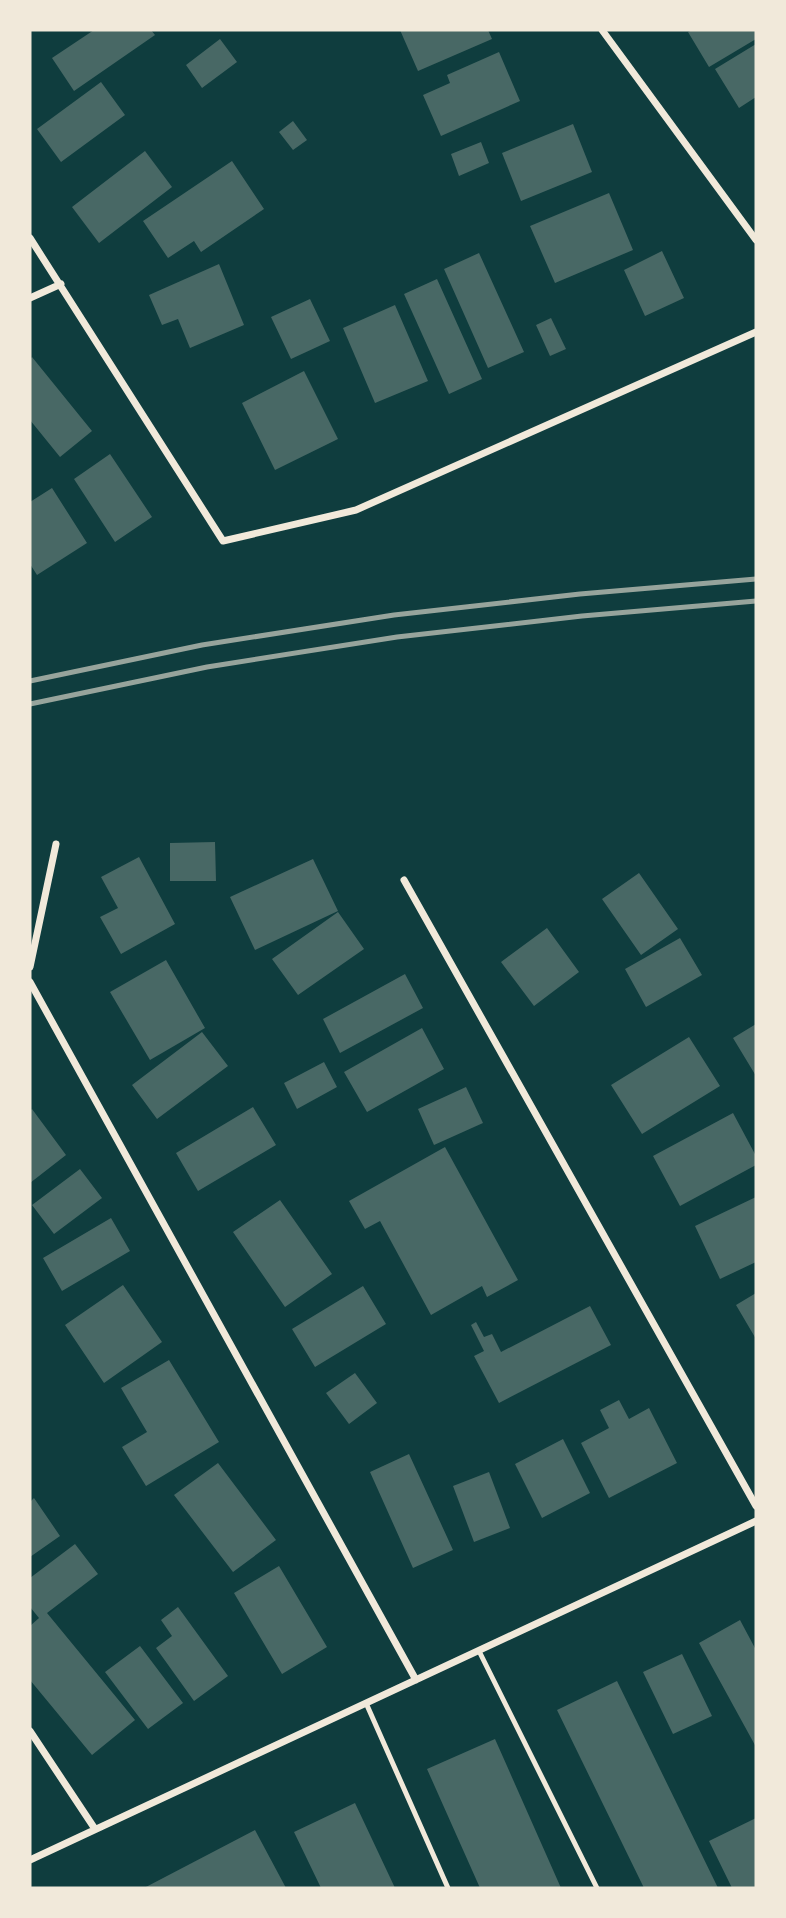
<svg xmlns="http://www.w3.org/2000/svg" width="786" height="1918" viewBox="0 0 786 1918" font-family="Inter,sans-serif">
<rect width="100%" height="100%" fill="#0f3d3e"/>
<path fill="#486865" d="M 94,30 L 151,30 L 155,35 L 74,91 L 52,58 Z
M 400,30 L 488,30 L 492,39 L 418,71 Z
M 692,30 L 756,30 L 756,39 L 709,67 L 688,32 Z
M 220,39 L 237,62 L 202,88 L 186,65 Z
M 756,44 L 756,97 L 739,108 L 715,69 Z
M 499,52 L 520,101 L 441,136 L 423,95 L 450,83 L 447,75 Z
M 101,82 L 125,115 L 61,162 L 37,129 Z
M 293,121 L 307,140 L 293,150 L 279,132 Z
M 573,124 L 592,172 L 521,201 L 502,153 Z
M 481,142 L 489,163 L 459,176 L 451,154 Z
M 145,151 L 172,187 L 99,243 L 72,207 Z
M 232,161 L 264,209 L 201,252 L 194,241 L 168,258 L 143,221 Z
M 609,193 L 633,250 L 555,283 L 530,226 Z
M 662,251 L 684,298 L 645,316 L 624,270 Z
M 479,253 L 524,352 L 488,368 L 444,269 Z
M 219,264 L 244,325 L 190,348 L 178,319 L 162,325 L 149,295 Z
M 437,279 L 482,379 L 449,394 L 404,294 Z
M 310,299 L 330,341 L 291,359 L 271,317 Z
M 395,305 L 428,381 L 375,403 L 343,328 Z
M 551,318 L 566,349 L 550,356 L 536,325 Z
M 32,357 L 92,431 L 60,457 L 30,420 L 30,360 Z
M 304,371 L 338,439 L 275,470 L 242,403 Z
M 110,454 L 152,517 L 115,542 L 74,479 Z
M 52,488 L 87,543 L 37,575 L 30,564 L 30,502 Z
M 215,842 L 216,881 L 170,881 L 170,843 Z
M 139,857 L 175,924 L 121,954 L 100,917 L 118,908 L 101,877 Z
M 313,859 L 338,911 L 255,950 L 230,897 Z
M 639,873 L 678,929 L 641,955 L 602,899 Z
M 338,912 L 364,949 L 298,995 L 272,959 Z
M 547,928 L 579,972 L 534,1006 L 501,962 Z
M 680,938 L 702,975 L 646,1007 L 625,969 Z
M 166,960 L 205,1028 L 150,1060 L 110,992 Z
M 405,974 L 423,1008 L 340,1053 L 323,1019 Z
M 756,1024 L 756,1076 L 733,1038 Z
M 422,1028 L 444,1069 L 367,1112 L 344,1072 Z
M 202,1032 L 228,1066 L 157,1119 L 132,1085 Z
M 689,1037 L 720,1086 L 642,1134 L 611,1085 Z
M 324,1062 L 337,1087 L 297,1109 L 284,1083 Z
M 466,1087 L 483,1123 L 434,1145 L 418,1109 Z
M 253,1107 L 276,1145 L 198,1191 L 176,1153 Z
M 32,1109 L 66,1155 L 30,1183 L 30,1111 Z
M 733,1113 L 756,1156 L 756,1165 L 680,1206 L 653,1156 Z
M 445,1147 L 518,1280 L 487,1297 L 482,1286 L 431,1315 L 380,1221 L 365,1229 L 349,1201 Z
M 80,1169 L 102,1198 L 54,1234 L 32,1205 Z
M 756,1197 L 756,1262 L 720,1279 L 695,1226 Z
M 280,1200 L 332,1274 L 285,1307 L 233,1232 Z
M 111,1218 L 130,1251 L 62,1291 L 43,1258 Z
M 123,1285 L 162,1342 L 104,1383 L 65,1325 Z
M 363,1286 L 386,1324 L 315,1367 L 292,1329 Z
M 756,1293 L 756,1339 L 736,1305 Z
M 590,1306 L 611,1345 L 499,1403 L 474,1356 L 484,1351 L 471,1325 L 476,1322 L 484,1337 L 492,1334 L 501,1352 Z
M 169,1360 L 219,1442 L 146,1486 L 122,1447 L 147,1432 L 121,1388 Z
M 355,1373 L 377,1403 L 349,1424 L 326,1393 Z
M 619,1400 L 629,1419 L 649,1408 L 677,1463 L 609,1498 L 581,1443 L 609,1428 L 600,1410 Z
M 563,1439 L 590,1493 L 542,1518 L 515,1464 Z
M 409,1454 L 453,1550 L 413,1568 L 370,1472 Z
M 218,1463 L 276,1540 L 233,1572 L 174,1495 Z
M 489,1472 L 510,1528 L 474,1542 L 453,1486 Z
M 34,1498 L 60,1536 L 30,1557 L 30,1502 Z
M 75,1544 L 98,1574 L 47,1613 L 135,1720 L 92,1755 L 30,1680 L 30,1626 L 39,1618 L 30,1607 L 30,1578 Z
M 279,1566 L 327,1647 L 282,1674 L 234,1593 Z
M 178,1607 L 228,1676 L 194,1701 L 156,1648 L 172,1636 L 161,1620 Z
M 740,1620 L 756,1650 L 756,1747 L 699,1643 Z
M 140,1646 L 183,1703 L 148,1729 L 105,1672 Z
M 682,1654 L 712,1716 L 673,1734 L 643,1672 Z
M 617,1681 L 718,1888 L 644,1888 L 557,1710 Z
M 495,1739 L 561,1888 L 480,1888 L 427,1769 Z
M 355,1803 L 395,1888 L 321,1888 L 294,1832 Z
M 756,1818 L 756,1888 L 732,1888 L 709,1841 Z
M 255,1830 L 286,1888 L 144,1888 Z"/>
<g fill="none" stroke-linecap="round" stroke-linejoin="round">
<path stroke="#f1e9da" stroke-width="5" d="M 479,1651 L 597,1888
M 366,1703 L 448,1888"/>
<path stroke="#f1e9da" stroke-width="7" d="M 602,30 L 756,240
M 30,238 L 223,541 L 356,510 L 756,332
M 30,298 L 61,284
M 404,880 L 756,1506
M 30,967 L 56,844
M 30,982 L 416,1680
M 30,1731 L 95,1829
M 30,1860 L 756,1521"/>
<path stroke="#97a49c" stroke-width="5" d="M 30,681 L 202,645 L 394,615 L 580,594 L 756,579
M 30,704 L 207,667 L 397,637 L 582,616 L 756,601"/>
</g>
<rect width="786" height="1918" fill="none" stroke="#f1e9da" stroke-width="63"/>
</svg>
